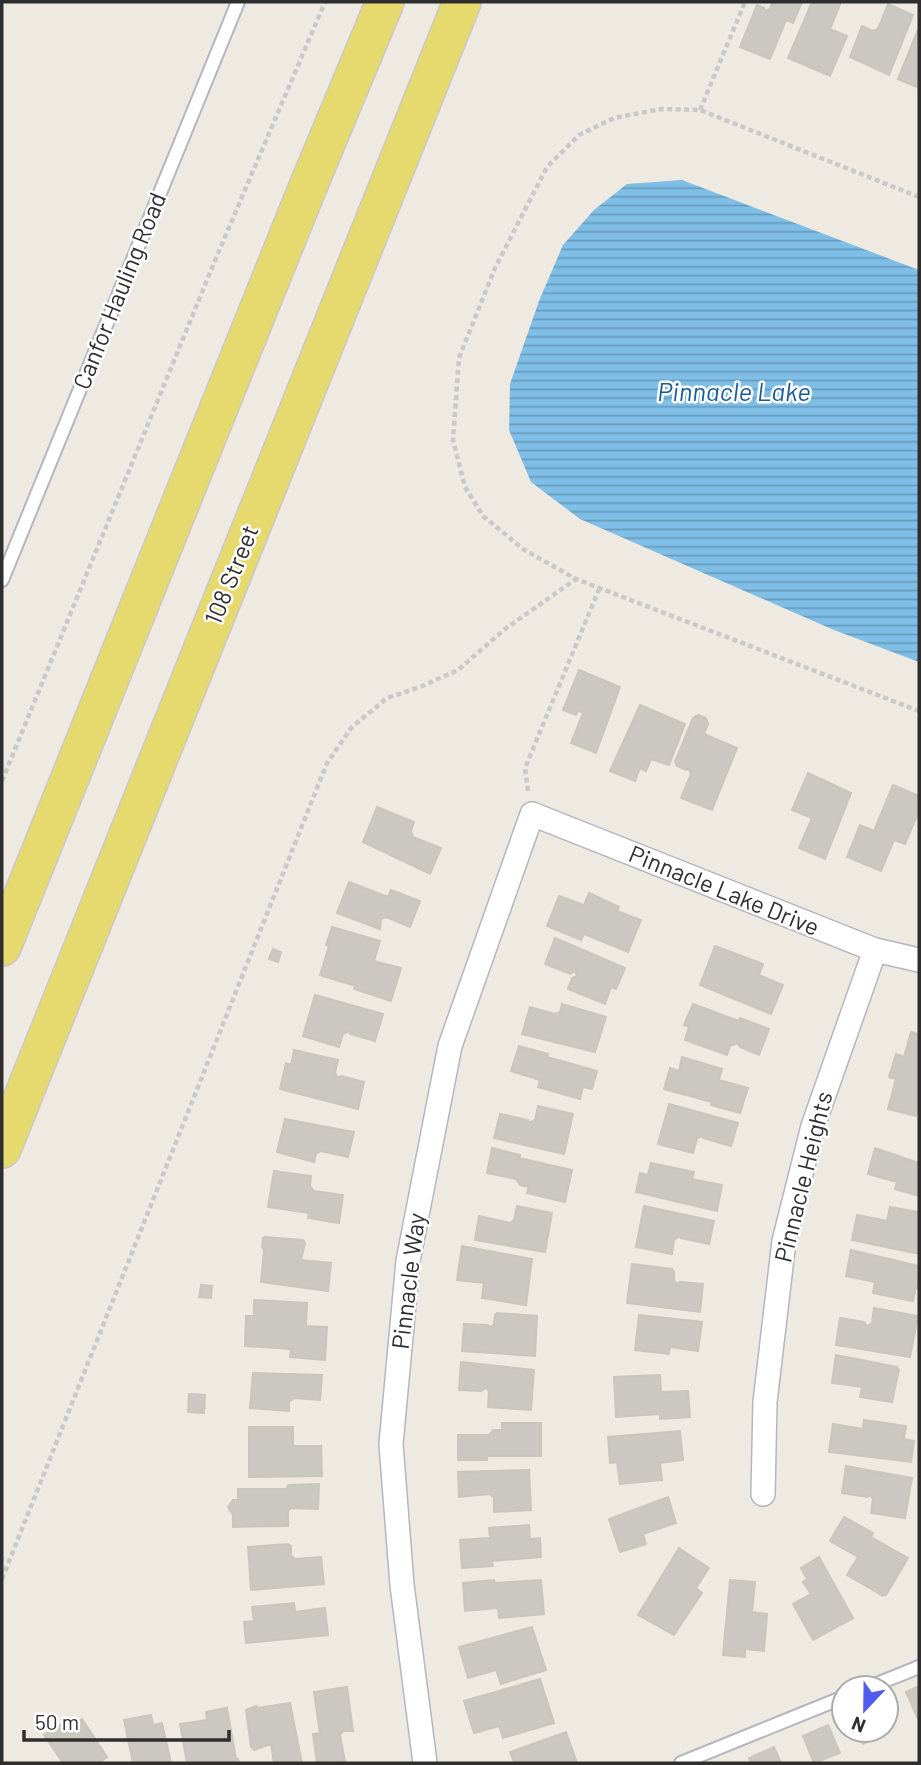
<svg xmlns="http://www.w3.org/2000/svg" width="921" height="1765" viewBox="0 0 921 1765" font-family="Barlow,sans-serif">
<defs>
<pattern id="water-rules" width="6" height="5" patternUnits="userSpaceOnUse" patternTransform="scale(1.75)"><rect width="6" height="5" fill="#7fbee6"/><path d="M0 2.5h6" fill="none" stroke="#689bbb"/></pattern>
</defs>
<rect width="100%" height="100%" fill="#eeeae2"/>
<path fill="url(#water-rules)" d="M 682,180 L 919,270 L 919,662 L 834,630 L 580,519 L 531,482 L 509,430 L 510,384 L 539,301 L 563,245 L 594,210 L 627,184 Z"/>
<path fill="#cac8c0" stroke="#c9c6bb" stroke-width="2" d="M 772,2 L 802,2 L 793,23 L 786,20 L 770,59 L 740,47 L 757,5 L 764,8 L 765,11 L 770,9 Z
M 812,2 L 841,2 L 830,29 L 847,36 L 830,76 L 788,58 Z
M 888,4 L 913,15 L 889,75 L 850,57 L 862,26 L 873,31 L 878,29 Z
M 919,27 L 919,88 L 898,79 Z
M 579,670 L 620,687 L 596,753 L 571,743 L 583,713 L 578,710 L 576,715 L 563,710 Z
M 640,705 L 685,724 L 669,765 L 651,759 L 646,771 L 640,768 L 635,781 L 610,771 Z
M 698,715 L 706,718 L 708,724 L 704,734 L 737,748 L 712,810 L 681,798 L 691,774 L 689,769 L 686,770 L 677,766 L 675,762 L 693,718 Z
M 808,773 L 851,793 L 825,859 L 799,848 L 812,818 L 792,810 Z
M 893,785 L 919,796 L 919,811 L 905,844 L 894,840 L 881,871 L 847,857 L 860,825 L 874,831 Z
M 377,807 L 414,822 L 411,831 L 413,837 L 441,848 L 430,874 L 363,842 Z
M 349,882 L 388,897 L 391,890 L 420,901 L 410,927 L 386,917 L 381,919 L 380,929 L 337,913 Z
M 589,893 L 619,907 L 617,911 L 641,920 L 628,952 L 584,934 L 581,940 L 547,926 L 559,896 L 584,905 Z
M 332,927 L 380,941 L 374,961 L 401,968 L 391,1001 L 354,989 L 356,986 L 320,975 L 329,946 L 326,945 Z
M 555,938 L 625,968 L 616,989 L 611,987 L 605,1004 L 568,989 L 572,978 L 577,976 L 575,971 L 570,974 L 545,964 Z
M 715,946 L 763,964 L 759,975 L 783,985 L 771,1014 L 700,985 Z
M 273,949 L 281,952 L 278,962 L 269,959 Z
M 315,995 L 383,1014 L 375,1041 L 350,1034 L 349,1031 L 343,1034 L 339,1047 L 303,1036 Z
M 562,1004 L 606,1017 L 595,1052 L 522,1034 L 530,1007 L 555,1014 L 560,1012 Z
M 693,1004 L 739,1021 L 740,1018 L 769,1029 L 759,1055 L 740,1047 L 738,1043 L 730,1046 L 727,1055 L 685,1040 L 689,1027 L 684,1025 Z
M 911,1032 L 919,1034 L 919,1105 L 916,1116 L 888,1109 L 896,1079 L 889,1077 L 896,1054 L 904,1057 Z
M 519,1046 L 548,1054 L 547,1057 L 597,1071 L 592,1089 L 583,1087 L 580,1099 L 538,1087 L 540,1080 L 511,1071 Z
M 294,1050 L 338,1060 L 335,1073 L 338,1078 L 341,1076 L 364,1082 L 358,1109 L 280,1089 L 286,1063 L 291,1065 Z
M 682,1057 L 722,1069 L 719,1080 L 748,1088 L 740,1113 L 711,1105 L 712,1102 L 664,1089 L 670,1068 L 679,1071 Z
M 669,1104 L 738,1123 L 731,1146 L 703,1138 L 702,1136 L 697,1139 L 693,1153 L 658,1144 Z
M 538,1106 L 573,1114 L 564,1154 L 494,1138 L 500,1114 L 528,1120 L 529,1123 L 535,1120 Z
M 285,1119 L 354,1132 L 348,1157 L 321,1151 L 316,1154 L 314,1162 L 277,1152 Z
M 492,1148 L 520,1155 L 519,1158 L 572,1170 L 565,1202 L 527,1193 L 529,1187 L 520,1185 L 516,1179 L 487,1173 Z
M 875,1148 L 919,1163 L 919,1196 L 895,1189 L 897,1182 L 868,1174 Z
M 651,1163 L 694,1172 L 692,1179 L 722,1185 L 717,1211 L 636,1192 L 640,1173 L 648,1175 Z
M 274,1171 L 311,1176 L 310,1186 L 314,1191 L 343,1195 L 339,1223 L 308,1218 L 309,1213 L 268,1207 Z
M 517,1206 L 552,1213 L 545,1252 L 475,1240 L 479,1216 L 510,1223 L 514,1220 Z
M 644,1206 L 714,1221 L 709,1244 L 681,1238 L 680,1236 L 674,1240 L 672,1254 L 636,1247 Z
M 890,1207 L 919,1212 L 919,1254 L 852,1240 L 857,1215 L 887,1221 Z
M 265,1237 L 303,1240 L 305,1243 L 301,1260 L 331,1263 L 328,1291 L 261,1282 L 264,1250 L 262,1247 L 263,1238 Z
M 462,1246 L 532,1259 L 526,1305 L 482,1298 L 484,1283 L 457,1280 Z
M 851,1250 L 919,1266 L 919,1288 L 916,1287 L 913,1301 L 873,1293 L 875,1282 L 846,1276 Z
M 632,1264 L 672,1269 L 674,1272 L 674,1280 L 677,1284 L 680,1282 L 703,1284 L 700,1312 L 627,1303 Z
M 201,1285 L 212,1286 L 211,1298 L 199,1297 Z
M 254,1300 L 307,1303 L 306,1326 L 327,1327 L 325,1360 L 290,1357 L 291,1349 L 245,1346 L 246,1316 L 254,1316 Z
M 874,1308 L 918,1316 L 910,1357 L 836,1345 L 840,1318 L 864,1322 L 867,1326 L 872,1323 Z
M 497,1313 L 537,1316 L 535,1356 L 462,1351 L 464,1324 L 488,1325 L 490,1328 L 494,1324 L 495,1315 Z
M 639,1315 L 702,1322 L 698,1351 L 670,1347 L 669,1354 L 635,1350 Z
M 836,1355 L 897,1367 L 899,1370 L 892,1402 L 860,1397 L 862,1387 L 832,1383 Z
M 461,1362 L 534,1370 L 531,1410 L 488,1407 L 489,1391 L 486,1388 L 481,1391 L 459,1390 Z
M 253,1373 L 322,1375 L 320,1400 L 294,1398 L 289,1402 L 289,1411 L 250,1408 Z
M 660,1375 L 661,1392 L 688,1391 L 690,1417 L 660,1419 L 660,1414 L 616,1417 L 614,1377 Z
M 189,1394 L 205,1395 L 204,1413 L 188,1412 Z
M 864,1420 L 906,1426 L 904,1439 L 914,1441 L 911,1462 L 829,1452 L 833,1424 L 863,1429 Z
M 502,1423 L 541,1423 L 541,1456 L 487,1456 L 487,1460 L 458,1460 L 458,1435 L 489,1435 L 493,1430 L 502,1430 Z
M 249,1427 L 293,1427 L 293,1446 L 321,1446 L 322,1476 L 249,1477 Z
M 680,1431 L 683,1460 L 660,1463 L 662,1480 L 620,1484 L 617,1462 L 610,1463 L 608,1437 Z
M 846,1466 L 912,1478 L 905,1518 L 871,1513 L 873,1499 L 870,1495 L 867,1497 L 842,1493 Z
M 529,1470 L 531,1510 L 494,1512 L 494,1498 L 490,1494 L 459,1497 L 458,1472 Z
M 319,1484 L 318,1509 L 291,1508 L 288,1511 L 288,1526 L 233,1527 L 233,1515 L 228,1507 L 233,1500 L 238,1500 L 238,1489 L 287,1489 L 288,1485 Z
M 668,1497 L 676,1523 L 643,1534 L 646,1544 L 620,1552 L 609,1519 Z
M 844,1517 L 873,1533 L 871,1537 L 908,1558 L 886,1595 L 883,1596 L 847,1575 L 858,1557 L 830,1541 Z
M 529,1525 L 530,1539 L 540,1538 L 541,1557 L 492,1561 L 493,1566 L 462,1568 L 460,1540 L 490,1538 L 489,1528 Z
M 288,1544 L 291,1546 L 291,1555 L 295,1559 L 321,1557 L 324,1584 L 251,1590 L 248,1547 Z
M 679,1548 L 709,1568 L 696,1588 L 702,1593 L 674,1635 L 638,1615 Z
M 819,1557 L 853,1618 L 813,1640 L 793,1604 L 811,1594 L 803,1582 L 807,1579 L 801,1568 Z
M 494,1580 L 495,1583 L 541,1580 L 544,1614 L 499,1618 L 498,1608 L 465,1611 L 463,1583 Z
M 730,1580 L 755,1582 L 752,1612 L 767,1614 L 764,1651 L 745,1649 L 745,1657 L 723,1655 Z
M 294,1603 L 295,1612 L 325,1608 L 328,1635 L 246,1643 L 244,1622 L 254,1621 L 252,1607 Z
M 532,1627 L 546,1670 L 501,1684 L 496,1670 L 468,1678 L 459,1647 Z
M 540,1679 L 554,1723 L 503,1738 L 499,1726 L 474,1733 L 464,1701 Z
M 919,1686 L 919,1719 L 918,1719 L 906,1692 Z
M 347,1687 L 353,1731 L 343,1731 L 340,1735 L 345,1761 L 317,1763 L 313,1734 L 320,1733 L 314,1692 Z
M 290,1703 L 302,1763 L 274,1763 L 271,1744 L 254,1750 L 251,1747 L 246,1710 L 256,1706 L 258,1708 Z
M 227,1708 L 236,1759 L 238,1759 L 239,1763 L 187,1763 L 180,1724 L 207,1720 L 206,1712 Z
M 151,1715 L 153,1725 L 162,1723 L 171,1763 L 133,1763 L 124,1720 Z
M 82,1719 L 107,1757 L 98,1763 L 63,1763 L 44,1735 L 65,1722 L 69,1728 Z
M 828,1725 L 840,1753 L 814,1763 L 803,1736 Z
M 886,1728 L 888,1733 L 863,1744 L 857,1730 L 886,1730 Z
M 566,1732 L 577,1763 L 511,1763 L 514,1762 L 510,1752 Z
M 774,1747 L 781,1763 L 751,1763 L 749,1758 Z"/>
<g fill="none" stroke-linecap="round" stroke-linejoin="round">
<g stroke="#b5b6c0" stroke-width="16">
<path id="service" d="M 2,580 L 238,2
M 867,1688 L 919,1667
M 681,1763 L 844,1697"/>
</g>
<g stroke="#b5b6c0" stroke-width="26">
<path id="minor" d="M 763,1494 L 765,1402 L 784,1241 L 813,1126 L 875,950
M 425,1763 L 402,1585 L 391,1444 L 408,1261 L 450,1046 L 532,814 L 875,950 L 919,960"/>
</g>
<g stroke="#c9c9c9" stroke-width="40">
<path id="primary" d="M 2,947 L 307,189 L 385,2
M 2,1149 L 462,2"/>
</g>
<path stroke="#c9c9c9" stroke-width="4.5" stroke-dasharray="5 3.5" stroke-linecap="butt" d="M 700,110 L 745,2
M 919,197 L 700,110 L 661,109 L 614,118 L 579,135 L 547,167 L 495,268 L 459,358 L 453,440 L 465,487 L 483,516 L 523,549 L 576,579 L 919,711
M 2,781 L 216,258 L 325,2
M 528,791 L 525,768 L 600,587
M 2,1579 L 327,763 L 352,727 L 387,698 L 420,687 L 458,670 L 505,629 L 576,579"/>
<use href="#service" stroke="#fff" stroke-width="12"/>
<use href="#minor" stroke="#fff" stroke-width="23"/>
<use href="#primary" stroke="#e6d96e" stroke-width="37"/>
</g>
<g text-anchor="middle" stroke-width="5" stroke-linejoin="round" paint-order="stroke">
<g font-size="24" fill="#2e2e2e" stroke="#fff">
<text transform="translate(120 291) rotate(-68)" y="8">Canfor Hauling Road</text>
<text transform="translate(232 575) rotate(-68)" y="8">108 Street</text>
<text transform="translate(724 891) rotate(22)" y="8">Pinnacle Lake Drive</text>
<text transform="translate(804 1177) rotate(-76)" y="8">Pinnacle Heights</text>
<text transform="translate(409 1281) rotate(-83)" y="8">Pinnacle Way</text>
</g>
<g font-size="26" font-style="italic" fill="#195c96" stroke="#fff">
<text x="734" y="401">Pinnacle Lake</text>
</g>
</g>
<rect width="921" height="1765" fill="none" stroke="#2e2e2e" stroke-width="7"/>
<g transform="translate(865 1709) rotate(202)"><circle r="33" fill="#ffffff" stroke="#ababab" stroke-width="2"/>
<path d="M0-5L12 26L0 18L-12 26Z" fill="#515bec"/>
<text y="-10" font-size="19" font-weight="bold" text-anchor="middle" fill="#2e2e2e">N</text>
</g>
<path d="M24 1730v10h205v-10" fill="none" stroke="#2e2e2e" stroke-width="3.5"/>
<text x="35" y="1730" font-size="21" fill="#2e2e2e" stroke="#ffffff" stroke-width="5" paint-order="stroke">50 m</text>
</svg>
